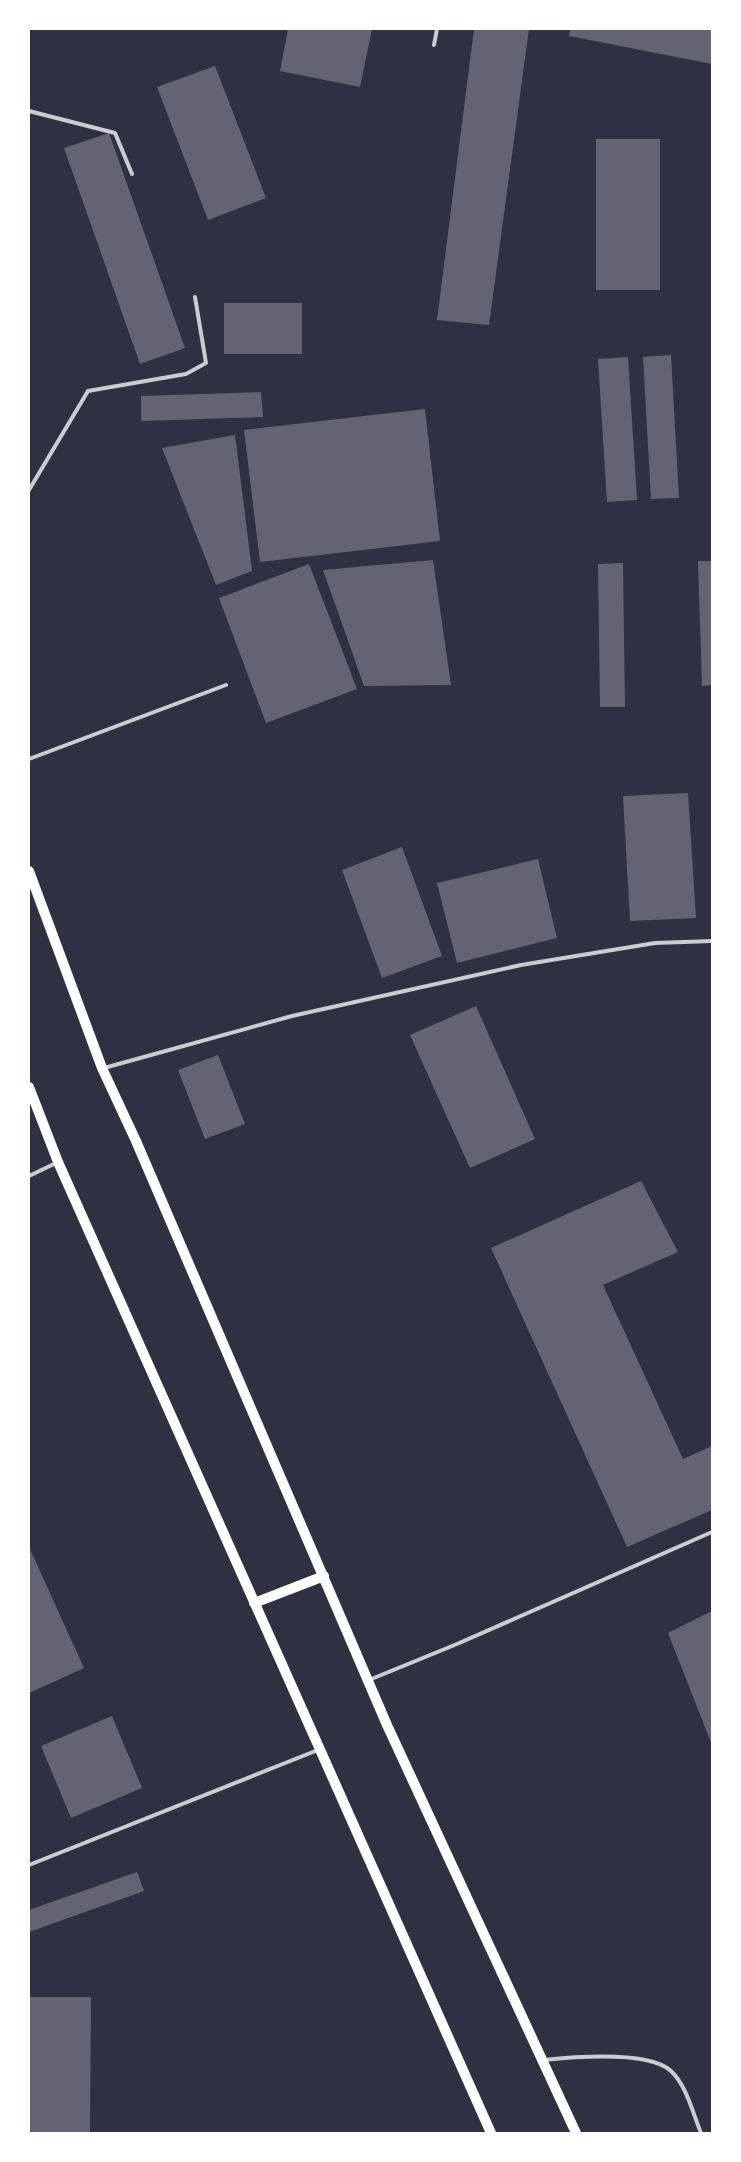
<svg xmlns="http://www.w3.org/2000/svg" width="741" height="2162" viewBox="0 0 741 2162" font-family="'DejaVu Sans',sans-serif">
<rect width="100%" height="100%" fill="#2d3142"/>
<path fill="#626471" d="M 288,29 L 372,29 L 360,87 L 280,71 Z
M 474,29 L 529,29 L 489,325 L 437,320 Z
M 570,29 L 712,29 L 712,64 L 569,36 Z
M 215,66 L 266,198 L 208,220 L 157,87 Z
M 109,133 L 185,348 L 140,364 L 64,148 Z
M 596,139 L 660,139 L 660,290 L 596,290 Z
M 224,303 L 302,303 L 302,354 L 224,354 Z
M 671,355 L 679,498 L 651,499 L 643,357 Z
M 628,357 L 637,500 L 607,502 L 598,359 Z
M 261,392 L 263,417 L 141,421 L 141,396 Z
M 425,409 L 440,541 L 260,562 L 244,430 Z
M 235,435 L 252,571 L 216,585 L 162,448 Z
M 433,560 L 451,685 L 364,686 L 323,570 Z
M 698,561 L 712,561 L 712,685 L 702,686 Z
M 623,563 L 625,707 L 600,707 L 598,564 Z
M 309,564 L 357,689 L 266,723 L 219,598 Z
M 688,793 L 696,918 L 630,921 L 623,796 Z
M 402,847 L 442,956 L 382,978 L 342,870 Z
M 538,859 L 557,938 L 457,963 L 437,883 Z
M 476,1006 L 535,1139 L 470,1168 L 410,1035 Z
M 218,1055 L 245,1124 L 205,1139 L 178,1070 Z
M 641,1181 L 678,1252 L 603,1285 L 683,1459 L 712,1446 L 712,1510 L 627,1547 L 491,1248 Z
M 29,1547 L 84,1668 L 29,1693 Z
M 712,1611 L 712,1745 L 668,1633 Z
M 112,1716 L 142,1788 L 71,1818 L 41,1746 Z
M 137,1872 L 144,1891 L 29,1932 L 29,1910 Z
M 29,1997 L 91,1997 L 90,2133 L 29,2133 Z"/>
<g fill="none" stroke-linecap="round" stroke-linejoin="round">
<path stroke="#caccd0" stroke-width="4" d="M 434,45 L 437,29
M 29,111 L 115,133 L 132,174
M 29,490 L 88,391 L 186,374 L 206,363 L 195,297
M 29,759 L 226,685
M 104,1068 L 292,1016 L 521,965 L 655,943 L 712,941
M 29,1176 L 56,1163
M 369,1680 L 457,1644 L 712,1532
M 29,1865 L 318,1750
M 543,2060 C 573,2057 648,2050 671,2071 C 687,2086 693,2114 701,2133"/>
<path stroke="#fff" stroke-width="10" d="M 29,871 L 102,1068 L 136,1141 L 387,1725 L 576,2133
M 29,1087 L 58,1162 L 491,2133
M 254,1603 L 324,1576"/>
</g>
<rect width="741" height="2162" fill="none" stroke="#ffffff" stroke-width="60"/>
</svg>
